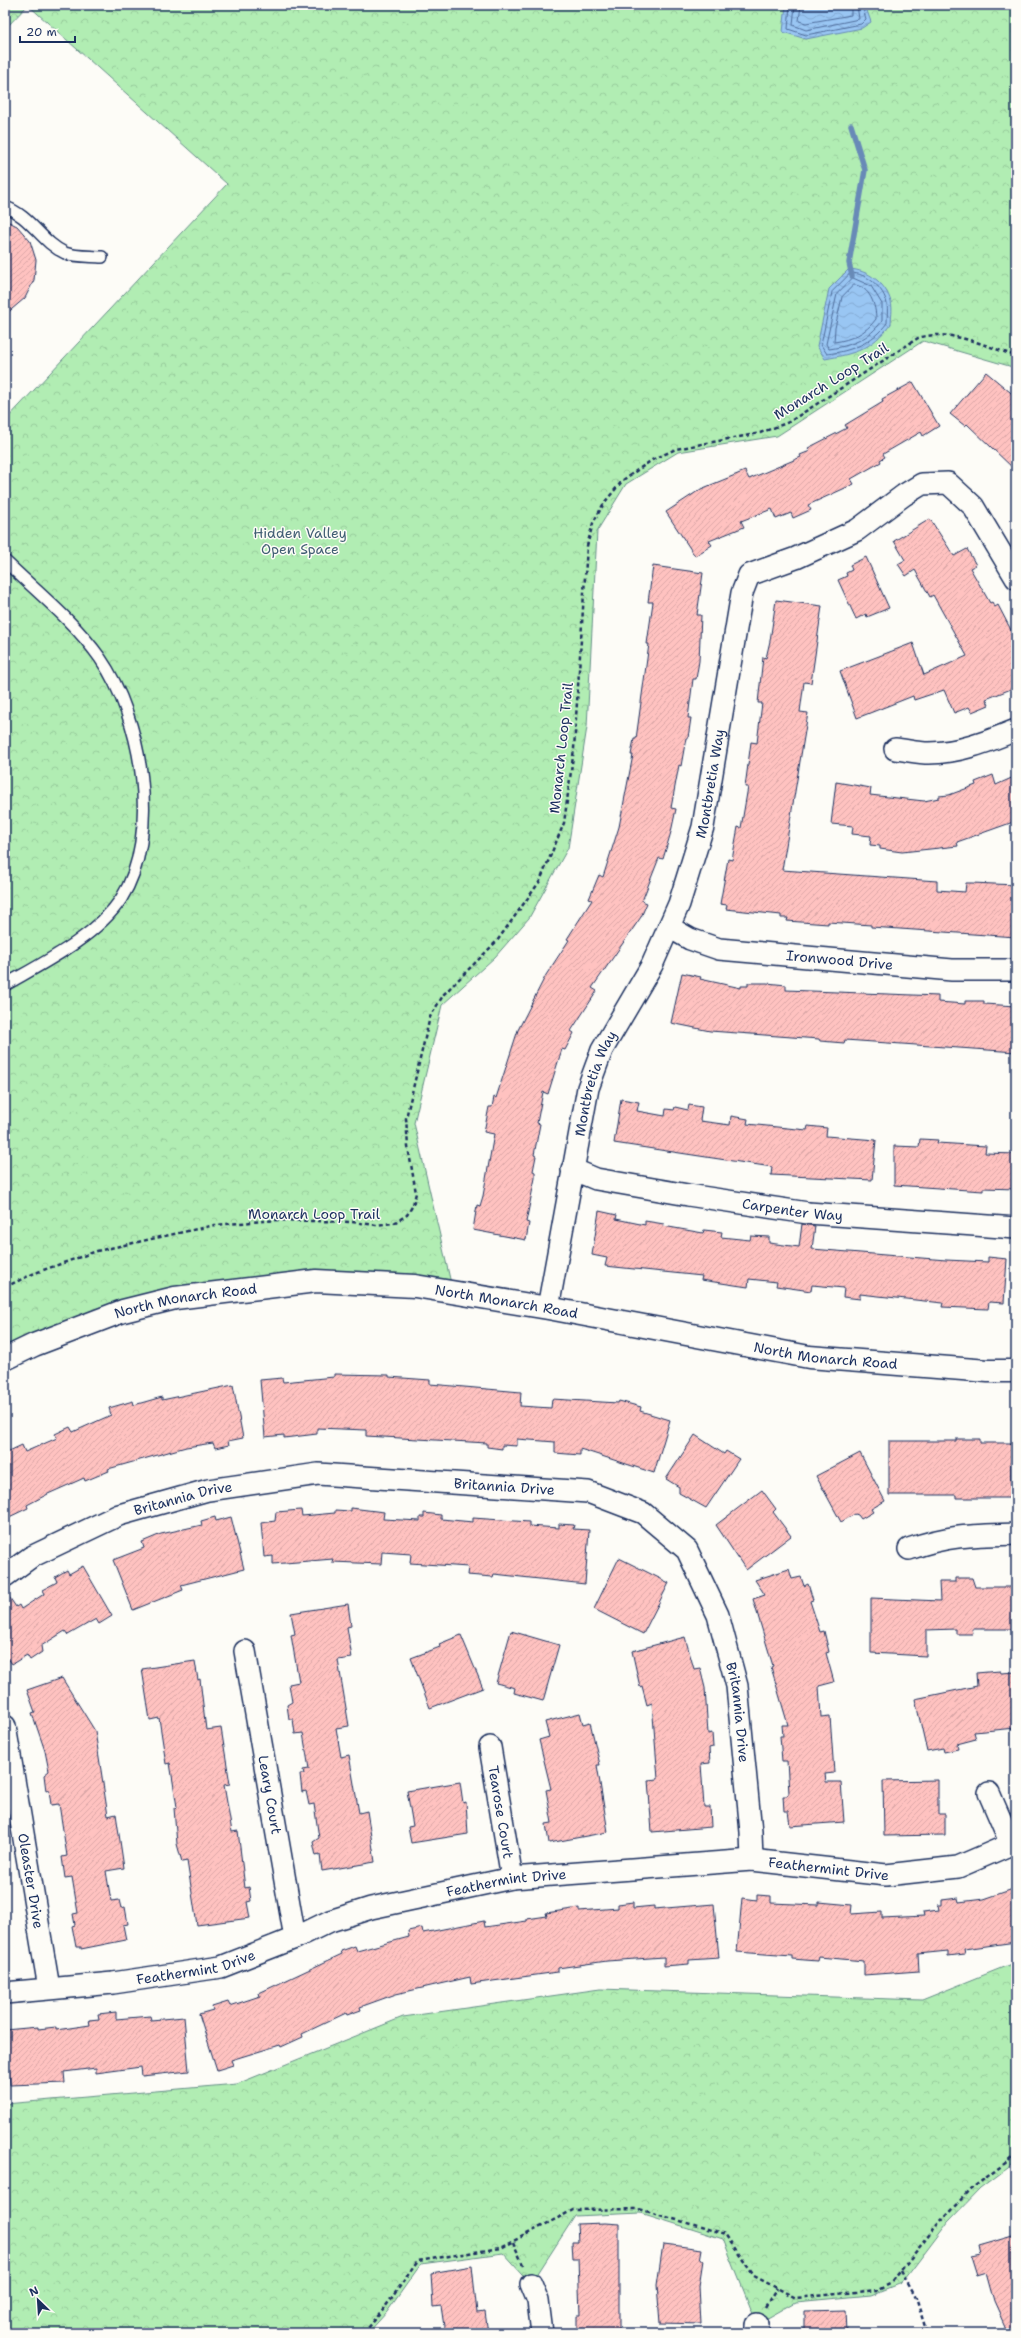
<svg xmlns="http://www.w3.org/2000/svg" width="1021" height="2338" viewBox="0 0 1021 2338" font-family="'Shantell Sans',sans-serif">
<defs>
<pattern id="park-crowns" width="20" height="18" patternUnits="userSpaceOnUse"><rect width="20" height="18" fill="#b1edb3"/><path d="M2 6a3 3 0 1 1 6 0M12 15a3 3 0 1 1 6 0" fill="none" stroke="#98cc9c"/></pattern>
<pattern id="water-waves" width="16" height="10" patternUnits="userSpaceOnUse"><rect width="16" height="10" fill="#99c6f3"/><path d="M0 5q4-4 8 0t8 0" fill="none" stroke="#83aad3"/></pattern>
<pattern id="building-hatch" width="6" height="6" patternUnits="userSpaceOnUse"><rect width="6" height="6" fill="#ffc2c0"/><path d="M-1 1l2-2M0 6l6-6M5 7l2-2" fill="none" stroke="#daa7a7"/></pattern>
</defs>
<rect width="100%" height="100%" fill="#fdfcf7"/>
<filter id="ink" filterUnits="userSpaceOnUse"><feTurbulence type="fractalNoise" baseFrequency=".025" numOctaves="2"/><feDisplacementMap in="SourceGraphic" scale="8" xChannelSelector="R" yChannelSelector="G"/><feConvolveMatrix kernelMatrix="1 2 1 2 8 2 1 2 1" color-interpolation-filters="sRGB"/></filter>
<g filter="url(#ink)">
<path fill="url(#park-crowns)" stroke="#668e88" d="M 5,5 L 1016,5 L 1016,368 L 923,341 L 777,436 L 678,452 L 626,484 L 597,531 L 587,727 L 568,848 L 529,918 L 495,957 L 442,1005 L 414,1123 L 453,1292 L 224,1291 L 5,1359 L 5,421 L 227,184 L 28,5 L 5,29 Z
M 1016,1962 L 1016,2162 L 980,2189 L 949,2221 L 902,2283 L 871,2295 L 796,2302 L 757,2324 L 723,2239 L 641,2213 L 575,2216 L 531,2284 L 503,2253 L 421,2264 L 387,2312 L 368,2333 L 5,2333 L 5,2104 L 237,2084 L 403,2017 L 600,1989 L 922,2000 Z"/>
<path fill="url(#water-waves)" stroke="#678ab7" d="M 786,5 L 865,5 L 871,22 L 862,28 L 806,39 L 783,32 Z
M 849,269 C 868,270 886,283 891,302 C 893,309 891,318 891,324 C 870,350 857,353 825,359 L 817,346 L 829,289 Z"/>
<g fill="none" stroke-linecap="round" stroke-linejoin="round">
<path stroke="#4d6b9a" stroke-width="1" d="M 790,5 L 788,29 L 806,35 L 861,24 L 866,19 L 862,5
M 795,5 L 793,25 L 806,30 L 859,19 L 857,5
M 801,5 L 799,21 L 806,23 L 851,15 L 851,5
M 851,273 C 867,273 884,288 887,304 C 888,309 887,317 887,323 C 872,343 852,351 827,354 L 821,345 L 832,292 Z
M 853,278 L 871,286 L 882,304 L 882,321 C 869,339 851,346 829,349 L 826,344 L 837,294 Z
M 854,285 C 870,286 876,306 876,319 C 866,333 851,340 834,342 L 835,328 L 842,297 Z"/>
<path stroke="#678ab7" stroke-width="5.5" d="M 851,125 L 865,170 L 849,263 L 852,276"/>
</g>
<path fill="url(#building-hatch)" stroke="#1b2f5e" d="M 5,220 L 17,226 L 30,241 L 36,260 L 34,280 L 25,298 L 5,315 Z
M 986,372 L 1016,397 L 1016,471 L 967,424 L 965,426 L 950,414 Z
M 913,382 L 939,426 L 923,436 L 921,432 L 883,454 L 885,457 L 880,460 L 881,462 L 851,479 L 854,484 L 808,505 L 811,510 L 793,518 L 791,513 L 776,519 L 772,509 L 741,521 L 744,527 L 709,541 L 712,545 L 695,556 L 666,512 L 701,489 L 745,471 L 749,479 L 801,457 L 800,455 L 810,451 L 808,448 L 847,428 L 845,425 L 883,402 L 882,399 Z
M 930,519 L 954,556 L 967,549 L 976,565 L 970,568 L 990,603 L 992,602 L 995,607 L 998,605 L 1010,628 L 1016,643 L 1016,687 L 986,699 L 989,705 L 972,712 L 969,707 L 954,713 L 944,690 L 914,700 L 913,696 L 857,718 L 840,671 L 913,643 L 924,675 L 967,656 L 933,595 L 930,597 L 915,570 L 906,576 L 898,564 L 905,560 L 894,541 Z
M 866,557 L 889,608 L 867,617 L 866,614 L 856,619 L 838,580 L 847,576 L 846,573 L 852,570 L 850,565 Z
M 653,566 L 703,573 L 697,615 L 701,615 L 699,661 L 696,679 L 693,679 L 688,718 L 691,718 L 688,738 L 686,738 L 681,766 L 679,765 L 671,808 L 676,809 L 671,832 L 663,859 L 659,858 L 642,901 L 647,903 L 641,917 L 592,988 L 597,991 L 571,1031 L 574,1033 L 565,1050 L 562,1049 L 548,1094 L 543,1092 L 537,1123 L 540,1124 L 534,1155 L 536,1156 L 533,1171 L 535,1172 L 535,1178 L 526,1222 L 529,1223 L 526,1240 L 473,1230 L 477,1205 L 480,1206 L 483,1196 L 494,1134 L 484,1132 L 489,1107 L 492,1107 L 494,1097 L 496,1098 L 518,1030 L 546,975 L 569,940 L 567,939 L 592,900 L 589,899 L 599,875 L 603,877 L 619,827 L 633,755 L 631,755 L 634,739 L 636,739 L 649,644 L 647,644 L 653,602 L 648,602 Z
M 776,600 L 822,606 L 811,683 L 804,682 L 800,712 L 808,713 L 782,870 L 937,881 L 937,890 L 965,892 L 966,883 L 972,883 L 1016,885 L 1016,937 L 871,927 L 871,925 L 828,922 L 828,924 L 787,921 L 788,918 L 781,918 L 781,915 L 726,909 L 727,905 L 720,904 L 728,859 L 732,860 L 738,827 L 741,828 L 748,787 L 745,787 L 751,742 L 757,743 L 762,703 L 758,703 L 763,657 L 766,658 L 770,641 Z
M 993,775 L 996,785 L 1016,776 L 1016,821 L 957,842 L 958,846 L 902,852 L 880,849 L 880,846 L 870,845 L 871,836 L 852,834 L 853,826 L 831,824 L 836,782 L 871,788 L 870,795 L 924,801 L 939,798 L 939,796 L 949,795 L 976,785 L 975,782 Z
M 682,973 L 701,977 L 700,979 L 741,988 L 741,986 L 748,986 L 748,983 L 767,983 L 786,985 L 786,990 L 938,996 L 938,1002 L 965,1004 L 965,1001 L 984,1001 L 984,1004 L 1016,1006 L 1016,1052 L 845,1040 L 844,1043 L 820,1041 L 819,1039 L 710,1031 L 671,1023 Z
M 621,1099 L 639,1102 L 637,1111 L 665,1116 L 666,1109 L 674,1110 L 675,1107 L 688,1110 L 689,1105 L 702,1107 L 700,1121 L 730,1125 L 731,1116 L 748,1119 L 747,1124 L 807,1130 L 808,1126 L 827,1128 L 826,1136 L 876,1140 L 872,1180 L 771,1175 L 772,1167 L 614,1143 Z
M 920,1139 L 938,1140 L 937,1143 L 986,1146 L 985,1153 L 1016,1154 L 1016,1189 L 983,1188 L 983,1191 L 894,1185 L 894,1146 L 919,1147 Z
M 599,1211 L 617,1215 L 616,1219 L 645,1225 L 645,1221 L 664,1224 L 663,1226 L 703,1233 L 704,1230 L 722,1232 L 721,1237 L 750,1240 L 751,1236 L 769,1237 L 769,1243 L 799,1247 L 802,1224 L 815,1226 L 812,1249 L 946,1260 L 988,1262 L 988,1257 L 1007,1259 L 1004,1303 L 989,1302 L 988,1309 L 942,1307 L 943,1303 L 860,1294 L 860,1299 L 843,1297 L 844,1288 L 812,1285 L 811,1291 L 776,1286 L 777,1282 L 749,1279 L 748,1287 L 701,1280 L 702,1276 L 605,1266 L 607,1258 L 592,1255 Z
M 334,1374 L 389,1375 L 389,1377 L 430,1380 L 430,1384 L 521,1392 L 520,1406 L 551,1408 L 552,1399 L 618,1403 L 619,1401 L 641,1407 L 640,1411 L 670,1420 L 654,1473 L 580,1449 L 580,1455 L 555,1453 L 555,1442 L 517,1439 L 517,1446 L 502,1445 L 502,1449 L 487,1447 L 487,1443 L 366,1436 L 366,1430 L 317,1428 L 317,1434 L 284,1438 L 284,1435 L 265,1437 L 260,1380 L 282,1378 L 283,1382 L 334,1377 Z
M 233,1385 L 243,1438 L 228,1441 L 229,1445 L 215,1448 L 213,1443 L 186,1447 L 108,1469 L 109,1471 L 85,1481 L 84,1478 L 48,1494 L 27,1505 L 28,1508 L 5,1519 L 5,1453 L 22,1445 L 25,1452 L 57,1438 L 55,1434 L 70,1427 L 73,1432 L 111,1415 L 109,1408 L 133,1401 L 134,1405 L 162,1397 L 162,1400 Z
M 695,1435 L 724,1454 L 726,1451 L 739,1459 L 706,1508 L 679,1493 L 679,1487 L 666,1479 Z
M 956,1439 L 980,1439 L 980,1443 L 1011,1443 L 1011,1498 L 956,1498 L 956,1495 L 889,1495 L 889,1441 L 956,1441 Z
M 860,1453 L 885,1501 L 871,1509 L 873,1512 L 861,1519 L 858,1515 L 855,1514 L 841,1522 L 816,1476 Z
M 762,1490 L 776,1509 L 773,1512 L 791,1536 L 746,1570 L 716,1525 Z
M 351,1508 L 384,1512 L 383,1519 L 420,1521 L 420,1517 L 424,1517 L 424,1513 L 441,1515 L 441,1519 L 473,1522 L 473,1518 L 529,1522 L 529,1526 L 559,1528 L 559,1524 L 574,1525 L 573,1529 L 589,1530 L 585,1584 L 494,1574 L 493,1577 L 467,1575 L 468,1567 L 410,1563 L 411,1554 L 382,1552 L 381,1564 L 332,1562 L 333,1559 L 273,1564 L 273,1556 L 264,1557 L 261,1523 L 275,1521 L 276,1512 L 301,1510 L 302,1516 L 335,1513 L 335,1510 L 351,1511 Z
M 215,1517 L 216,1521 L 231,1517 L 244,1569 L 181,1585 L 183,1590 L 133,1610 L 113,1560 L 144,1548 L 142,1542 L 161,1534 L 202,1525 L 201,1521 Z
M 619,1558 L 669,1583 L 643,1634 L 594,1609 Z
M 83,1566 L 112,1616 L 99,1624 L 96,1619 L 68,1635 L 65,1631 L 41,1646 L 42,1652 L 30,1660 L 27,1655 L 12,1664 L 5,1654 L 5,1591 L 16,1607 L 19,1605 L 21,1609 L 44,1594 L 42,1590 L 57,1582 L 55,1577 L 67,1570 L 69,1574 Z
M 789,1569 L 792,1579 L 801,1577 L 804,1586 L 808,1584 L 813,1600 L 810,1601 L 820,1632 L 824,1631 L 829,1652 L 826,1653 L 834,1682 L 819,1686 L 821,1717 L 830,1716 L 834,1773 L 825,1774 L 826,1782 L 841,1782 L 844,1822 L 790,1826 L 788,1811 L 784,1811 L 783,1796 L 787,1796 L 789,1793 L 787,1761 L 782,1761 L 780,1736 L 783,1736 L 782,1725 L 788,1725 L 771,1667 L 773,1666 L 753,1599 L 765,1595 L 755,1580 Z
M 955,1578 L 972,1578 L 975,1587 L 1016,1587 L 1016,1629 L 972,1629 L 973,1634 L 956,1634 L 956,1629 L 926,1630 L 926,1656 L 871,1653 L 871,1598 L 940,1601 L 939,1582 L 955,1582 Z
M 348,1604 L 351,1626 L 347,1627 L 352,1658 L 338,1660 L 349,1726 L 336,1728 L 341,1757 L 349,1755 L 359,1813 L 367,1811 L 375,1862 L 322,1871 L 320,1855 L 316,1856 L 313,1842 L 319,1838 L 314,1804 L 309,1805 L 306,1791 L 302,1792 L 300,1774 L 304,1774 L 303,1770 L 309,1769 L 303,1733 L 295,1734 L 293,1719 L 289,1719 L 287,1705 L 292,1702 L 289,1684 L 299,1682 L 291,1635 L 295,1634 L 291,1613 Z
M 511,1631 L 559,1645 L 543,1701 L 514,1693 L 515,1688 L 496,1683 Z
M 461,1635 L 483,1688 L 430,1708 L 411,1658 L 440,1647 L 439,1644 Z
M 685,1637 L 694,1669 L 700,1668 L 705,1688 L 708,1734 L 712,1733 L 713,1747 L 709,1748 L 710,1763 L 701,1764 L 704,1807 L 710,1807 L 711,1827 L 652,1832 L 648,1780 L 658,1779 L 652,1703 L 647,1705 L 642,1686 L 640,1687 L 632,1651 Z
M 195,1661 L 198,1680 L 200,1679 L 206,1730 L 221,1728 L 230,1784 L 224,1785 L 232,1832 L 238,1831 L 245,1888 L 249,1887 L 251,1901 L 247,1902 L 250,1918 L 197,1925 L 187,1861 L 182,1862 L 177,1844 L 174,1808 L 177,1807 L 170,1763 L 166,1764 L 159,1718 L 150,1720 L 142,1669 Z
M 1000,1671 L 1001,1673 L 1016,1672 L 1016,1728 L 974,1732 L 976,1739 L 957,1744 L 958,1749 L 944,1752 L 943,1748 L 927,1751 L 915,1699 L 977,1686 L 976,1673 Z
M 62,1678 L 95,1731 L 108,1816 L 116,1814 L 124,1868 L 106,1871 L 111,1901 L 119,1900 L 121,1908 L 125,1907 L 128,1924 L 123,1925 L 126,1940 L 81,1949 L 81,1947 L 76,1947 L 72,1926 L 75,1925 L 73,1914 L 78,1913 L 72,1877 L 65,1878 L 62,1857 L 67,1856 L 59,1804 L 51,1805 L 49,1790 L 46,1791 L 44,1775 L 49,1771 L 45,1751 L 32,1713 L 35,1712 L 27,1690 Z
M 580,1713 L 583,1724 L 590,1722 L 600,1765 L 597,1765 L 608,1832 L 549,1843 L 546,1824 L 552,1823 L 546,1790 L 551,1789 L 539,1740 L 549,1737 L 545,1722 Z
M 938,1780 L 938,1814 L 945,1814 L 945,1835 L 884,1836 L 883,1781 Z
M 460,1782 L 463,1803 L 466,1802 L 468,1834 L 411,1843 L 408,1827 L 413,1826 L 407,1791 Z
M 1016,1888 L 1016,1942 L 964,1949 L 965,1954 L 948,1956 L 948,1951 L 918,1954 L 919,1971 L 864,1975 L 864,1961 L 819,1957 L 818,1961 L 792,1959 L 792,1956 L 737,1952 L 742,1898 L 757,1900 L 757,1895 L 771,1896 L 771,1903 L 819,1905 L 819,1902 L 852,1905 L 851,1914 L 882,1912 L 882,1918 L 924,1916 L 923,1912 L 939,1910 L 938,1905 L 942,1905 L 942,1900 L 958,1898 L 959,1902 L 984,1899 Z
M 633,1902 L 633,1908 L 654,1906 L 654,1909 L 714,1904 L 719,1958 L 689,1960 L 689,1964 L 664,1966 L 664,1957 L 607,1961 L 558,1968 L 558,1972 L 471,1984 L 470,1977 L 396,1994 L 360,2007 L 361,2010 L 347,2015 L 346,2013 L 302,2034 L 303,2037 L 281,2047 L 280,2045 L 231,2060 L 233,2065 L 217,2070 L 199,2014 L 213,2010 L 212,2007 L 228,2002 L 230,2006 L 260,1996 L 259,1993 L 342,1954 L 341,1951 L 355,1946 L 357,1951 L 409,1937 L 408,1931 L 422,1928 L 423,1933 L 484,1921 L 485,1927 L 527,1921 L 527,1919 L 547,1916 L 546,1913 L 579,1908 L 579,1911 L 618,1908 L 618,1904 Z
M 116,2012 L 116,2019 L 150,2016 L 151,2020 L 184,2017 L 189,2071 L 142,2076 L 141,2067 L 96,2073 L 96,2068 L 64,2072 L 65,2083 L 10,2085 L 5,2030 L 38,2027 L 38,2029 L 56,2027 L 56,2030 L 90,2025 L 89,2020 L 99,2019 L 98,2014 Z
M 605,2223 L 619,2224 L 619,2333 L 577,2333 L 577,2315 L 580,2315 L 578,2259 L 573,2259 L 572,2242 L 578,2242 L 577,2224 Z
M 1016,2235 L 1016,2333 L 1008,2333 L 994,2302 L 986,2273 L 976,2276 L 970,2257 L 980,2255 L 978,2246 Z
M 663,2244 L 702,2249 L 700,2260 L 703,2260 L 699,2286 L 701,2324 L 660,2323 L 657,2285 Z
M 472,2266 L 477,2313 L 485,2312 L 488,2333 L 445,2333 L 441,2306 L 433,2307 L 431,2273 Z
M 846,2310 L 847,2333 L 804,2333 L 804,2311 Z"/>
<g fill="none" stroke-linecap="round" stroke-linejoin="round">
<g stroke="#1b2f5e" stroke-width="14">
<path id="lane" d="M 5,207 C 31,216 41,242 65,253 C 75,257 91,256 102,257
M 5,561 C 37,592 74,621 100,658 C 142,718 162,835 121,899 C 96,937 43,963 5,985"/>
</g>
<g stroke="#1b2f5e" stroke-width="24">
<g id="street">
<path d="M 895,749 C 906,750 918,753 929,753 C 960,753 989,741 1016,730"/>
<path id="s1" d="M 669,927 L 690,939 L 719,949 L 952,970 L 1016,970"/>
<path id="s2" d="M 572,1169 L 596,1179 L 688,1195 L 808,1213 L 1016,1228"/>
<path id="s3" d="M 548,1308 L 588,1088 L 602,1050 L 652,965 L 679,904 L 703,827 L 742,593 L 749,575 L 796,558 L 857,530 L 904,495 L 922,484 L 948,483 L 973,506 L 1016,578"/>
<path d="M 909,1549 C 948,1535 975,1535 1016,1534"/>
<path id="s4" d="M 5,1576 L 31,1557 L 119,1515 L 208,1490 L 318,1474 L 588,1492 L 643,1513 L 687,1550 L 718,1615 L 737,1686 L 751,1832 L 752,1860"/>
<path id="s5" d="M 245,1651 L 295,1938"/>
<path id="s6" d="M 5,1726 L 49,1988"/>
<path id="s7" d="M 490,1747 L 512,1878"/>
<path d="M 989,1793 L 1011,1844"/>
<path id="s8" d="M 5,1993 L 113,1983 L 221,1967 L 295,1938 L 330,1921 L 371,1908 L 512,1878 L 752,1860 L 886,1875 L 958,1867 L 1016,1842"/>
<path d="M 531,2284 L 538,2301 L 542,2333"/>
<path d="M 757,2324 L 757,2333"/>
</g>
</g>
<g stroke="#1b2f5e" stroke-width="25">
<g id="secondary">
<path id="s9" d="M 5,1359 L 34,1345 L 123,1311 L 175,1298 L 316,1281 L 415,1286 L 548,1308 L 809,1357 L 988,1371 L 1016,1371"/>
</g>
</g>
<path stroke="#1b2f5e" stroke-width="2.5" stroke-dasharray="4 3" stroke-linecap="butt" d="M 5,1287 L 35,1273 L 97,1251 L 215,1225 L 277,1220 L 352,1222 L 376,1225 L 394,1223 L 407,1215 L 413,1205 L 416,1193 L 408,1147 L 406,1118 L 430,1017 L 444,994 L 497,941 L 540,881 L 564,823 L 574,749 L 587,546 L 593,523 L 604,503 L 623,480 L 652,460 L 676,449 L 760,433 L 789,422 L 918,338 C 950,328 985,346 1016,356
M 513,2242 L 524,2267
M 901,2271 L 916,2298 L 927,2333
M 765,2308 L 777,2288
M 364,2333 L 383,2310 L 418,2261 L 500,2248 L 573,2210 L 639,2209 L 725,2234 L 754,2276 L 796,2298 L 877,2290 L 891,2283 L 937,2225 L 971,2189 L 1016,2155"/>
<use href="#lane" stroke="#fdfcf7" stroke-width="11"/>
<use href="#street" stroke="#fdfcf7" stroke-width="21"/>
<use href="#secondary" stroke="#fdfcf7" stroke-width="22"/>
</g>
</g>
<g text-anchor="middle" stroke-width="3" stroke-linejoin="round" paint-order="stroke">
<g font-size="14" fill="#1b2f5e" stroke="#fdfcf7">
<text transform="translate(831 381) rotate(-32)" y="5">Monarch Loop Trail</text>
<text transform="translate(561 748) rotate(-84)" y="5">Monarch Loop Trail</text>
<text dy="5" stroke="none"><textPath href="#s3" startOffset="554">Montbretia Way</textPath></text>
<text dy="5" stroke="none"><textPath href="#s1" startOffset="176">Ironwood Drive</textPath></text>
<text dy="5" stroke="none"><textPath href="#s3" startOffset="230">Montbretia Way</textPath></text>
<text dy="5" stroke="none"><textPath href="#s2" startOffset="225">Carpenter Way</textPath></text>
<text x="314" y="1219">Monarch Loop Trail</text>
<text dy="5" stroke="none"><textPath href="#s9" startOffset="515">North Monarch Road</textPath></text>
<text dy="5" stroke="none"><textPath href="#s9" startOffset="191">North Monarch Road</textPath></text>
<text dy="5" stroke="none"><textPath href="#s9" startOffset="839">North Monarch Road</textPath></text>
<text dy="5" stroke="none"><textPath href="#s4" startOffset="520">Britannia Drive</textPath></text>
<text dy="5" stroke="none"><textPath href="#s4" startOffset="196">Britannia Drive</textPath></text>
<text dy="5" stroke="none"><textPath href="#s4" startOffset="892">Britannia Drive</textPath></text>
<text dy="5" stroke="none"><textPath href="#s5" startOffset="146">Leary Court</textPath></text>
<text dy="5" stroke="none"><textPath href="#s7" startOffset="66">Tearose Court</textPath></text>
<text dy="5" stroke="none"><textPath href="#s8" startOffset="841">Feathermint Drive</textPath></text>
<text dy="5" stroke="none"><textPath href="#s6" startOffset="157">Oleaster Drive</textPath></text>
<text dy="5" stroke="none"><textPath href="#s8" startOffset="517">Feathermint Drive</textPath></text>
<text dy="5" stroke="none"><textPath href="#s8" startOffset="193">Feathermint Drive</textPath></text>
</g>
<g font-size="14" fill="#405e73" stroke="#fdfcf7">
<text x="300" y="538">Hidden Valley<tspan x="300" dy="16">Open Space</tspan></text>
</g>
</g>
<rect width="1021" height="2338" fill="none" stroke="#fdfcf7" stroke-width="20"/>
<rect x="10" y="10" width="1001" height="2318" fill="none" stroke="#1b2f5e" stroke-width="1.5" filter="url(#ink)"/>
<g transform="translate(38 2300) rotate(335)" stroke="#fdfcf7" stroke-width="3" paint-order="stroke">
<path d="M0-3L7 15L0 10L-7 15Z" fill="#1b2f5e"/>
<text y="-6" font-size="11" font-weight="bold" text-anchor="middle" fill="#1b2f5e">N</text>
</g>
<path d="M20 36v6h55v-6" fill="none" stroke="#1b2f5e" stroke-width="2"/>
<text x="26" y="36" font-size="12" fill="#1b2f5e" stroke="#fdfcf7" stroke-width="3" paint-order="stroke">20 m</text>
</svg>
